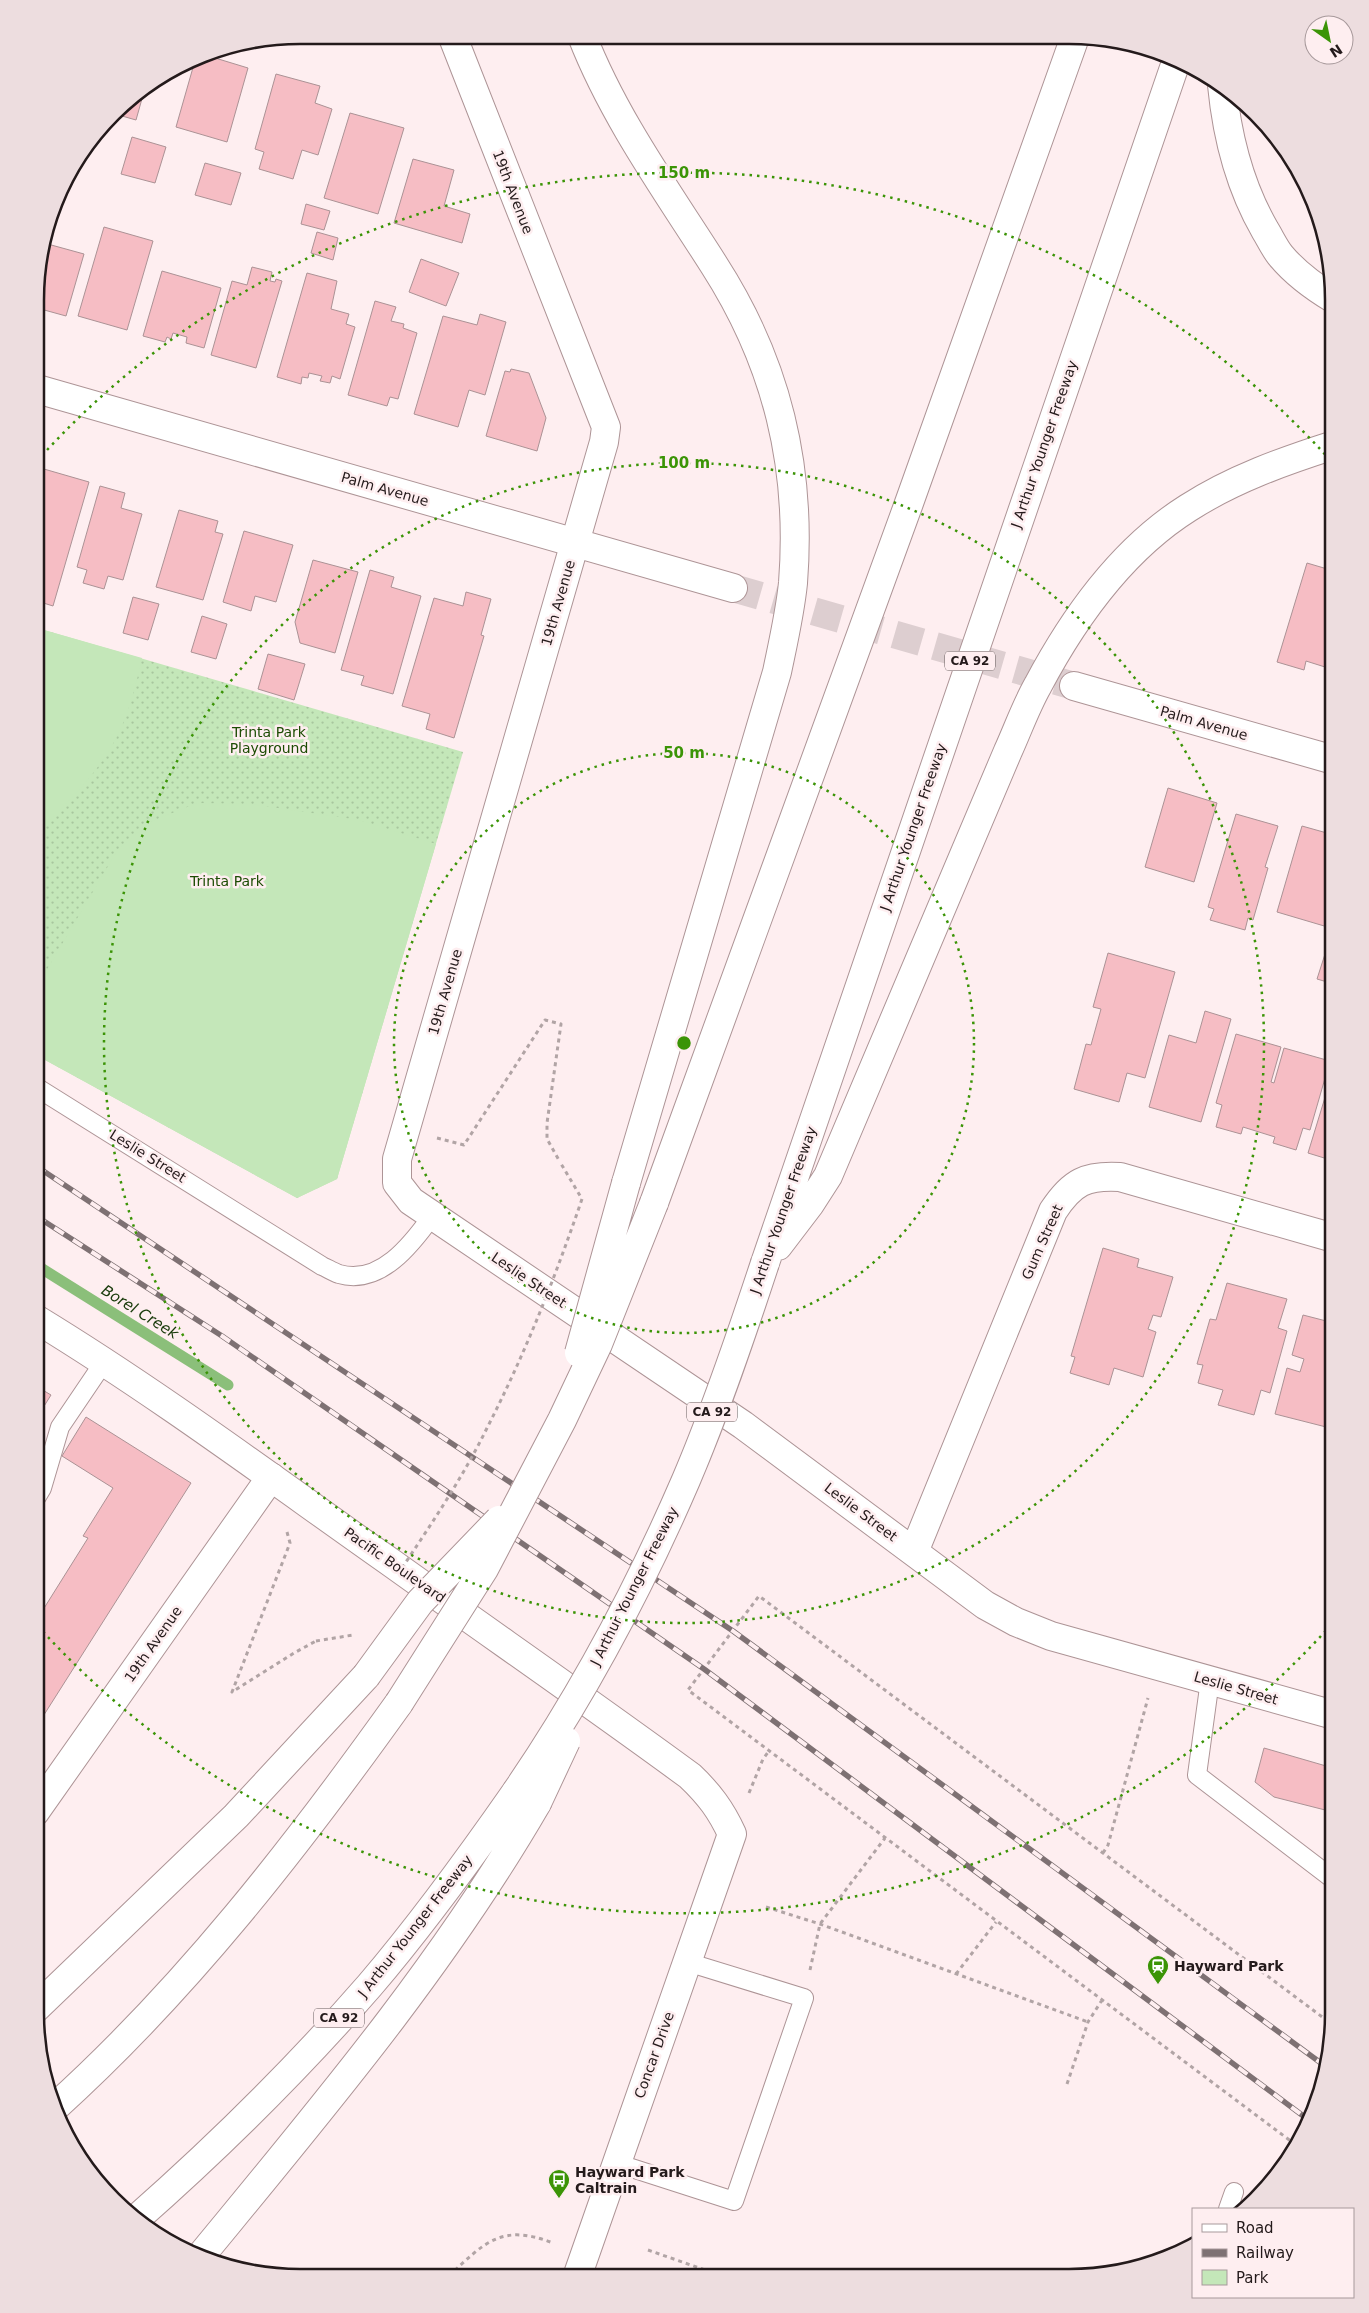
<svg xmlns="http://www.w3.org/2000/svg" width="1369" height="2313" viewBox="0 0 1369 2313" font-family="'DejaVu Sans',sans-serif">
<defs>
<pattern id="green-dots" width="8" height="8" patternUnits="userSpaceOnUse" patternTransform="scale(1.25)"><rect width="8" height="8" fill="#c4e7b9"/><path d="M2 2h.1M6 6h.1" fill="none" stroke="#a8c69e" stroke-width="1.8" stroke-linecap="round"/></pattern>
</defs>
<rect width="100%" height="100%" fill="#feeef0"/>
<path fill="url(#green-dots)" d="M 37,628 L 463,752 L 337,1179 L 297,1198 L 36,1055 Z"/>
<path fill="#c4e7b9" d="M 37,628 L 142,658 C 135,689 127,722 110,749 C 90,781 64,807 37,832 Z
M 197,803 L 251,804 L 359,820 L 436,844 L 337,1179 L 297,1198 L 36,1055 L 36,988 L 117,851 L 150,822 Z"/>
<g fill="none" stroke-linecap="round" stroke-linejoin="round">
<path stroke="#8bbf7a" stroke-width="11" d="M 36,1265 L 228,1385"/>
</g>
<path fill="#f6bdc4" stroke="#ab9295" d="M 202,54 L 248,68 L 227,142 L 176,127 L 196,57 Z
M 276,74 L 320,86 L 315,103 L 332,109 L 318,155 L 302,150 L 293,179 L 259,169 L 264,152 L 255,149 Z
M 145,88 L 136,120 L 115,114 L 125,101 Z
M 350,113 L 404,128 L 378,214 L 324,198 Z
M 132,137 L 166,147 L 155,183 L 121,174 Z
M 413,159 L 454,170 L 444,206 L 470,214 L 462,243 L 394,223 Z
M 205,163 L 241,173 L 231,205 L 195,195 Z
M 306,204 L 330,211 L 324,230 L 301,224 Z
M 104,227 L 153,241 L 127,330 L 78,316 Z
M 317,232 L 338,238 L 333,260 L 311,253 Z
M 44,243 L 84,254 L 66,316 L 37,308 L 37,266 Z
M 421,259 L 459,273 L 446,306 L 409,292 Z
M 252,267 L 272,272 L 270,281 L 275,282 L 276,279 L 282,281 L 256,368 L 211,355 L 232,281 L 247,285 Z
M 162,271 L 221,288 L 204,348 L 186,343 L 187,337 L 173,333 L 171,339 L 167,337 L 165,342 L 143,336 Z
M 307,273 L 337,281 L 331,309 L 349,314 L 346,324 L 355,327 L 340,379 L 332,376 L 330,383 L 320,381 L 322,376 L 309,373 L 308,378 L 302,377 L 301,384 L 277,377 Z
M 375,301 L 396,307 L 391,321 L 404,324 L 403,328 L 417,333 L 398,399 L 390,397 L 387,406 L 348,395 Z
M 480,314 L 506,322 L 485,395 L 469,390 L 458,427 L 414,414 L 443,316 L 477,325 Z
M 511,369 L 529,373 L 546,418 L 537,451 L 486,436 L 505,371 L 510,372 Z
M 37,467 L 89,482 L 53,606 L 37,601 Z
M 100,486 L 125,493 L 121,508 L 142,514 L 123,580 L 108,576 L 104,589 L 83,583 L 87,570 L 77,567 Z
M 179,510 L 218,521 L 215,532 L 223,534 L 203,600 L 156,587 Z
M 244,531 L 293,545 L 276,602 L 255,596 L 251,611 L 223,602 Z
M 313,560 L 358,572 L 335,653 L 300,643 L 295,622 Z
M 1307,563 L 1334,571 L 1334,636 L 1325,667 L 1306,661 L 1304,670 L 1277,662 Z
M 370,570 L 394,577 L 391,587 L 421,596 L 393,694 L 361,685 L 364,676 L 341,670 Z
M 466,592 L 491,599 L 481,635 L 484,636 L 454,738 L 426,729 L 430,714 L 402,706 L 434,598 L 463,606 Z
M 133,597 L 159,604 L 148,640 L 123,633 Z
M 202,616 L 227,624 L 216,659 L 191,652 Z
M 268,654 L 305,664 L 294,700 L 258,689 Z
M 1168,788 L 1217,803 L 1194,882 L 1145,867 Z
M 1236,814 L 1278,826 L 1265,867 L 1268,868 L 1253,920 L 1248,918 L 1245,930 L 1210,920 L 1214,909 L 1208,907 Z
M 1302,826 L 1334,835 L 1334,917 L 1331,928 L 1277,912 Z
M 1326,951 L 1334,953 L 1334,984 L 1317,979 Z
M 1108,953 L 1175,972 L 1145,1078 L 1127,1073 L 1119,1102 L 1074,1089 L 1086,1044 L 1091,1045 L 1101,1009 L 1093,1007 Z
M 1205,1011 L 1231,1019 L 1201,1122 L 1149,1107 L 1169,1035 L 1196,1043 Z
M 1236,1034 L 1281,1047 L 1271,1082 L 1274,1083 L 1284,1048 L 1330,1061 L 1310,1130 L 1303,1128 L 1296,1150 L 1273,1143 L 1275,1137 L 1243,1127 L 1241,1134 L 1216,1127 L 1222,1105 L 1216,1103 Z
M 1334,1068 L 1334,1161 L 1308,1153 Z
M 1103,1248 L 1139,1259 L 1137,1267 L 1173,1277 L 1161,1317 L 1153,1315 L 1148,1329 L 1156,1332 L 1143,1377 L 1114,1368 L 1109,1385 L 1070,1373 L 1075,1357 L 1071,1356 Z
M 1227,1283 L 1287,1299 L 1278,1328 L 1287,1331 L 1270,1393 L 1261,1390 L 1254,1415 L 1218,1405 L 1223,1390 L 1198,1383 L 1203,1365 L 1197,1364 L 1210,1319 L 1216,1320 Z
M 1303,1315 L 1334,1323 L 1334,1429 L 1275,1414 L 1287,1368 L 1300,1372 L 1304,1359 L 1292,1355 Z
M 36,1386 L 51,1395 L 36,1419 Z
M 86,1417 L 191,1483 L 35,1729 L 36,1621 L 88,1538 L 83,1536 L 113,1488 L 62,1456 Z
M 1264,1748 L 1333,1768 L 1333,1812 L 1274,1797 L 1255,1782 Z"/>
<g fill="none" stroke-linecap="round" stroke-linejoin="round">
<path stroke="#ddced0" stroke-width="28" stroke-dasharray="28 14" stroke-linecap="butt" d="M 733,588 L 1074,686"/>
<g stroke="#ad9496" stroke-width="20">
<path id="lane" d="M 36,1087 L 322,1266 C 327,1268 333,1272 339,1274 C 380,1286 412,1244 432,1216
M 36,1498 L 42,1488 L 60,1427 L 104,1362
M 1210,1680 L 1197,1775 L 1333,1879
M 616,2163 L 734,2201 L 804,1998 L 687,1962
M 1228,2209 L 1234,2192"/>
</g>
<g stroke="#ad9496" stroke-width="30">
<path id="street" d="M 452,35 L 606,427 L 604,442 L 397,1159 L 397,1183 L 411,1201 L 743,1425 L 985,1605 L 1016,1622 L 1051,1636 L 1334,1715
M 914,1552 L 1053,1211 C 1072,1182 1086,1175 1120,1177 L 1334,1238
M 35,1812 L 271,1477"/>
</g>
<g stroke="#ad9496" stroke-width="30">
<path id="secondary" d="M 37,389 L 733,588
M 1074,686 L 1334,760
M 36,1319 C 159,1394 275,1481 393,1564 C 492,1635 592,1704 690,1776 C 709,1794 721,1810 732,1834 L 577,2277"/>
</g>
<g stroke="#ad9496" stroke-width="30">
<path id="highway" d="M 582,36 C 614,118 667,191 714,265 C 777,363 802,467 793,583 C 790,613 783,643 777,672 L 626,1183
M 1222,85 C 1227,137 1239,185 1265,230 C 1270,238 1275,249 1281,256 C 1296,274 1314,287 1334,299
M 654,1203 L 909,503 L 1075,37
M 778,1246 L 810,1204 L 828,1176 L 1008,751 C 1018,729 1026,706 1038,685 C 1073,619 1123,549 1188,508 C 1233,479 1284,461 1334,445
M 765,1263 L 1177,59
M 35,2009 L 236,1816 L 366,1676
M 54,2108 C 186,1989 296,1847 399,1703
M 135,2220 C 219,2146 297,2069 370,1985 C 422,1924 470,1858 516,1792
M 199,2258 C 319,2112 442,1967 537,1803"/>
</g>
<path stroke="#b1a4a5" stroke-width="3" stroke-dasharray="4 4" stroke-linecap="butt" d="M 437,1138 L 464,1145 L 545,1020 L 561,1024 L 547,1123 L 547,1139 L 560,1162
M 287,1532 L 290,1543 L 232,1692 L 294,1653 L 316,1641
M 749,1793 L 763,1759 L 769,1751
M 1103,1853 L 1108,1845 L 1148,1698
M 766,1907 L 820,1924 L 1088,2022
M 810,1970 L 820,1924 L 885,1838
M 956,1974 L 996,1922
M 1067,2084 L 1088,2022 L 1102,2000
M 1296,2145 L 688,1690 L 759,1596 L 1333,2025
M 648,2250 L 725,2277
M 449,2276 C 485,2242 502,2223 553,2243"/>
<use href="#lane" stroke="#fff" stroke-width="18"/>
<use href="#street" stroke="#fff" stroke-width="28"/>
<use href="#secondary" stroke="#fff" stroke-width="28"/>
<use href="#highway" stroke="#fff" stroke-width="28"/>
<g stroke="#7e7173" stroke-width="5.5">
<path id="rail" d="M 36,1166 L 733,1631 L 1325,2066
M 36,1216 L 222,1336 L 704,1669 L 1310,2121"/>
</g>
<use href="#rail" stroke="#feeef0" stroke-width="4" stroke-dasharray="11" stroke-linecap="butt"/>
<g stroke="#ad9496" stroke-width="30" stroke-linecap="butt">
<path id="highway-bridge" d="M 579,1353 L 626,1183
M 366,1676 L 420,1602 L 499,1520
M 399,1703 L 484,1569 L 562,1420 L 598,1344 L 654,1203
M 516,1792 C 583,1694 639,1589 686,1480 C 716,1410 741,1336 765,1263
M 537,1803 L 566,1741"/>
</g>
<path stroke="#b1a4a5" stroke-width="3" stroke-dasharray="4 4" stroke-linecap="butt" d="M 402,1568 C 432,1523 463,1477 487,1428 C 525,1354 555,1278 582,1199 L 560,1162
M 316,1641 L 353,1635"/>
<use href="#highway-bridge" stroke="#fff" stroke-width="28"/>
</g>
<g fill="none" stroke="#3b9406" stroke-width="2.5" stroke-dasharray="2.5 5">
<circle cx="684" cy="1043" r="290"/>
<circle cx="684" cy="1043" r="580"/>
<path d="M1331 1625A870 870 0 0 1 37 1625M37 461A870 870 0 0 1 1331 461"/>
</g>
<defs>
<g id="station-pin" transform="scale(1.125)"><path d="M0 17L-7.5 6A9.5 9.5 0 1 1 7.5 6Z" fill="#3b9406" stroke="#feeef0"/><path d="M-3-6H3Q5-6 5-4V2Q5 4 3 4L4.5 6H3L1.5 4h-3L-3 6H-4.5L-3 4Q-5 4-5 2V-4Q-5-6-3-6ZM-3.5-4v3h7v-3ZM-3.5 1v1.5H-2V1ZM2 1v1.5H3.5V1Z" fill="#fff"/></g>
<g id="bus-pin" transform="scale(1.125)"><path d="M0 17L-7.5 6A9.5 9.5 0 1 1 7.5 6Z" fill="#3b9406" stroke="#feeef0"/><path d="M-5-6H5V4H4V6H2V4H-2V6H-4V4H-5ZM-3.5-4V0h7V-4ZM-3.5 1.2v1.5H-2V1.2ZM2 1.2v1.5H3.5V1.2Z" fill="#fff"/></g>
</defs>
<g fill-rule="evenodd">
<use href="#station-pin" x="1158" y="1966"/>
<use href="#bus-pin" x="559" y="2180"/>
</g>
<g text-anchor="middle" stroke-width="5" stroke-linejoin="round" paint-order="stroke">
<g fill="#feeef0" stroke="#655a5b" stroke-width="1">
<rect x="945" y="651.5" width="50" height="19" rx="4"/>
<rect x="687" y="1402.5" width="50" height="19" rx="4"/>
<rect x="314" y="2008.5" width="50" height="19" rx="4"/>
</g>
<g font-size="12" font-weight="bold" fill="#241a1b">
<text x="970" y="665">CA 92</text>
<text x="712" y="1416">CA 92</text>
<text x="339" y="2022">CA 92</text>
</g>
<g font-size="14" fill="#241a1b" stroke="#feeef0">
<text transform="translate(513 192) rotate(69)" y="5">19th Avenue</text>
<text transform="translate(1044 444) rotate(-71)" y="5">J Arthur Younger Freeway</text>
<text transform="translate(385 489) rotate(16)" y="5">Palm Avenue</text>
<text transform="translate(558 603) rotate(-74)" y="5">19th Avenue</text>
<text transform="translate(1204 723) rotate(16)" y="5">Palm Avenue</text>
<text transform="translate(913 827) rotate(-71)" y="5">J Arthur Younger Freeway</text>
<text transform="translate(445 992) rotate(-74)" y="5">19th Avenue</text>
<text transform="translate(148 1156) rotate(32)" y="5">Leslie Street</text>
<text transform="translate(783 1210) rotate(-71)" y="5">J Arthur Younger Freeway</text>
<text transform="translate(1042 1242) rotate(-66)" y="5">Gum Street</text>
<text transform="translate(529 1280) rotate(34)" y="5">Leslie Street</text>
<text transform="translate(861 1512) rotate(37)" y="5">Leslie Street</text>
<text transform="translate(395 1565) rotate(35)" y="5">Pacific Boulevard</text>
<text transform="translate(634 1586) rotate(-63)" y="5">J Arthur Younger Freeway</text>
<text transform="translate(153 1644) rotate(-55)" y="5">19th Avenue</text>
<text transform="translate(1236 1688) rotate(16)" y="5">Leslie Street</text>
<text transform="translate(415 1926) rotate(-52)" y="5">J Arthur Younger Freeway</text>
<text transform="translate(654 2055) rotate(-70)" y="5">Concar Drive</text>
</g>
<g font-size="14" fill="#1c4c03" stroke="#feeef0">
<text x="269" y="737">Trinta Park<tspan x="269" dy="16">Playground</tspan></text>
<text x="227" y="886">Trinta Park</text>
</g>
<g font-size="14" font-weight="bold" fill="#241a1b" stroke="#feeef0" text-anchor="start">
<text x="1174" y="1971">Hayward Park</text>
<text x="575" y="2177">Hayward Park<tspan x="575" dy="16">Caltrain</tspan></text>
</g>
<g font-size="15" font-style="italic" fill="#183a0a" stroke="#feeef0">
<text transform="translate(140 1312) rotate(32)" y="5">Borel Creek</text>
</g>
</g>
<path d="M0 0H1369V2313H0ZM300 44H1069A256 256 0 0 1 1325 300V2013A256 256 0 0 1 1069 2269H300A256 256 0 0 1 44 2013V300A256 256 0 0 1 300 44Z" fill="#eddddf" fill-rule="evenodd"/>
<path fill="none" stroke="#241a1b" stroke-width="2.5" d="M300 44H1069A256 256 0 0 1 1325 300V2013A256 256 0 0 1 1069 2269H300A256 256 0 0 1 44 2013V300A256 256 0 0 1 300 44Z"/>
<circle cx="684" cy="1043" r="8" fill="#3b9406" stroke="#feeef0" stroke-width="2.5"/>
<g font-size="15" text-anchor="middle" font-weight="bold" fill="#3b9406" stroke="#feeef0" stroke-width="5" stroke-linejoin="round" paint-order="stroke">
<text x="684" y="178">150 m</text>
<text x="684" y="468">100 m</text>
<text x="684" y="758">50 m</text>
</g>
<rect x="1192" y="2208" width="162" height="90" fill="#feeef0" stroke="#a7999b"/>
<rect x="1202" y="2224" width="25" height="8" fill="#ffffff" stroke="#a7999b"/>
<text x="1236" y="2233" font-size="15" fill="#241a1b">Road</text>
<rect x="1202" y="2249" width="25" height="8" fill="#7e7173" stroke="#a7999b"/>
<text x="1236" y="2258" font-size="15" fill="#241a1b">Railway</text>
<rect x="1202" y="2270" width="25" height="15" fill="#c4e7b9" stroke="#a7999b"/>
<text x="1236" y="2283" font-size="15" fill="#241a1b">Park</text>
<g transform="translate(1329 40) rotate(147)"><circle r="24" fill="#feeef0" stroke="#a7999b"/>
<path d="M0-4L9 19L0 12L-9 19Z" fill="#3b9406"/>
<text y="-8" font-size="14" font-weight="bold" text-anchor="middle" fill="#241a1b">N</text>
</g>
</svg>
